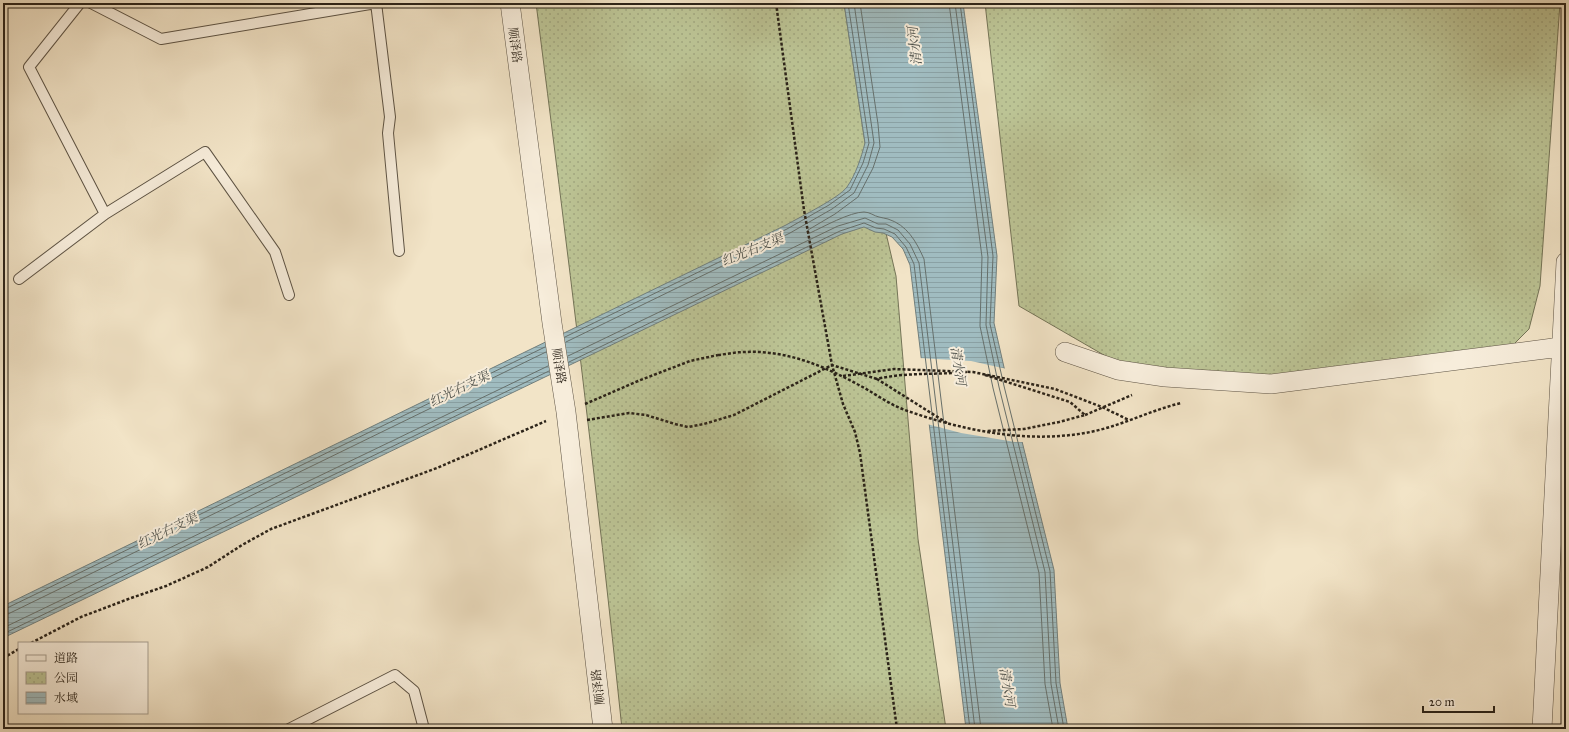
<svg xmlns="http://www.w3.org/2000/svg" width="1569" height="732" viewBox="0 0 1569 732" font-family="'IM FELL Great Primer','Noto Serif SC',serif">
<defs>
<pattern id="park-dots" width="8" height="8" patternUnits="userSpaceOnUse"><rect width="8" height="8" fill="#bcc495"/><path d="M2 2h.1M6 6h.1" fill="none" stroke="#a2a880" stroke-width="1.8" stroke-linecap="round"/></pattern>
<pattern id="water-rules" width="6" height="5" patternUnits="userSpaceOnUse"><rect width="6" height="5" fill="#a0bcc0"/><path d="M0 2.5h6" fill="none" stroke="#8aa1a4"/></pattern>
</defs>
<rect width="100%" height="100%" fill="#f2e4c7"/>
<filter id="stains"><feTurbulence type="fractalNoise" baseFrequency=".005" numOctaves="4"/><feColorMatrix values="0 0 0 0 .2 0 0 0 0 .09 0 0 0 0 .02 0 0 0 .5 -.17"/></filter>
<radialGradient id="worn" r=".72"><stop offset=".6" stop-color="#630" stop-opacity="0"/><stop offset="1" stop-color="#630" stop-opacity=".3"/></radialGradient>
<path fill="url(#park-dots)" stroke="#747457" d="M 536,3 L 844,3 L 865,143 L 896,276 L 918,539 L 946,729 L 622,729 C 597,487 567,245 536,3 Z
M 985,3 L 1560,3 L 1540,286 L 1529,329 L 1506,352 L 1281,376 L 1128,369 L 1019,306 Z"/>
<path fill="url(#water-rules)" stroke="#717f7d" d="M 844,3 L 963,3 L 997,256 L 994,323 L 1008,385 L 1054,570 L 1060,683 L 1068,729 L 966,729 L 910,265 L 903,249 L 892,237 L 883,233 L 875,232 L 864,227 L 842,234 L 3,638 L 3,606 L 786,225 C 800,217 839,198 847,187 C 856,174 861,158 865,143 Z"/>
<path fill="#f2e4c7" d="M 919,358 L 971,361 L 1007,369 L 1024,442 L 1015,442 L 961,433 L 927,424 Z"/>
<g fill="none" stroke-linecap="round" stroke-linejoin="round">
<path stroke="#66706c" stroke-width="1" d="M 860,3 L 878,124 L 880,147 L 873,168 L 858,197 L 835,214 L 808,230 L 807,232 L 810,233 C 823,227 850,212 864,212 C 870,212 874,216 879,217 C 882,218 885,218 888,219 C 907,225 916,241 924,259 L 981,729
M 949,3 L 982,257 L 980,326 L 993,388 L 1039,573 L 1045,684 L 1053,729
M 955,3 L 988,257 L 986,325 L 999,387 L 1045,572 L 1051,684 L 1059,729
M 960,3 L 993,256 L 990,324 L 1004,386 L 1050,571 L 1056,683 L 1064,729
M 565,337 L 787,229 L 829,205 L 850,190 L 863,163 L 869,143 L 848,3
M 566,342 L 790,233 L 832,209 L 854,193 L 868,165 L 874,143 L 854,3
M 568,356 L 838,226 L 865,218 L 878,224 L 886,224 L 898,230 L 910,244 L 919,263 L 975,729
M 569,362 L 840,231 L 864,223 L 876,228 L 884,229 L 895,234 L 906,247 L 914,264 L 970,729
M 3,610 L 545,347
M 3,615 L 8,614 L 546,352
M 3,628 L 548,366
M 3,634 L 549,371"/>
<g stroke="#5d5344" stroke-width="12">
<path id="service" d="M 80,3 L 29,67 L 105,214
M 91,3 L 161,39 L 376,3
M 376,3 L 390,117 L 388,133 L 399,251
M 19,279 L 105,214 L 205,152 L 275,252 L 289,295
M 289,729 L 395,675 L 414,691 L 424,729"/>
</g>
<g stroke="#5d5344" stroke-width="20">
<path id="minor" d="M 510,3 L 552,323 L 566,412 L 603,729
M 1065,352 L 1118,370 L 1165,377 L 1271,384 L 1561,347
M 1542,729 L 1566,262"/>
</g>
<path stroke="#2b2319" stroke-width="2.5" stroke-dasharray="3 2" stroke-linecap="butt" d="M 776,3 L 804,210 L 832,365 L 843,404 L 855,432 L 860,453 L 897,729
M 985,375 L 1070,402 L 1085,415 L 1059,422 L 1024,429 L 986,431
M 585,404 L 638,381 L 690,361 L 718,355
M 1085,415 L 1132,395
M 587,420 L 629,413 L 646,415 L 675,424 L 688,427 L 704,424 L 734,415 L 832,365 L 877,379
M 947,423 L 877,379 C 906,372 936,375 967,372
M 31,643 L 81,617 L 131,598 L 166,586 L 208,567 L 242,545 L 271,529 L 437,468 L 546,421
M 3,658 L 19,649"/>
<use href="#service" stroke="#f7eddb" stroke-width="10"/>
<use href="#minor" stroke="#f7eddb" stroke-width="19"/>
<path stroke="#2b2319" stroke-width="2.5" stroke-dasharray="3 2" stroke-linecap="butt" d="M 718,355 C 727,354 736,352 745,352 C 785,350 822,365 857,384 C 873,392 888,404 905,410 C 964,431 1032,445 1095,431 C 1125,424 1152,410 1181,403
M 843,376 L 894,369 L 973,372 L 1055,389 L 1102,407 L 1129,420"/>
</g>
<g text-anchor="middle" stroke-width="4" stroke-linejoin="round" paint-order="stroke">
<g font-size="12" fill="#2b2319" stroke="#f7eddb">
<text transform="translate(515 45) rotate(82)" y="4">顺泽路</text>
<text transform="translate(559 366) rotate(81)" y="4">顺泽路</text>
<text transform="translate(598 687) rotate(-97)" y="4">顺泽路</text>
</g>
<g font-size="13" font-style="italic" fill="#4e514b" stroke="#f7eddb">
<text transform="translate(914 46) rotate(-97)" y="5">清水河</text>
<text transform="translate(752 249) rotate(-22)" y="5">红光右支渠</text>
<text transform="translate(959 366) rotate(81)" y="5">清水河</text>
<text transform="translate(459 388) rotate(-26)" y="5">红光右支渠</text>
<text transform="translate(167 530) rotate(-26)" y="5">红光右支渠</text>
<text transform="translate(1008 687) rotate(81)" y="5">清水河</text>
</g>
</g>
<rect width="1569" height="732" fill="none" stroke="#f2e4c7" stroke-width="16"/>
<rect x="4" y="4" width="1561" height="724" fill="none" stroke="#2b2319" stroke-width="2"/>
<rect x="8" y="8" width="1553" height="716" fill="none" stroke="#2b2319"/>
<rect x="18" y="642" width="130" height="72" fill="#f7eddb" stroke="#a59c8d"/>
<rect x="26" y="655" width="20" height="6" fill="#f7eddb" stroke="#a59c8d"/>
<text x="54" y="662" font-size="12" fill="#2b2319">道路</text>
<rect x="26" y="672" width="20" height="12" fill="url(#park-dots)" stroke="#a59c8d"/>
<text x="54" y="682" font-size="12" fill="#2b2319">公园</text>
<rect x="26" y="692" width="20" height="12" fill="url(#water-rules)" stroke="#a59c8d"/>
<text x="54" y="702" font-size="12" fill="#2b2319">水域</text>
<path d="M1423 706v6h71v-6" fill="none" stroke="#2b2319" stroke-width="2"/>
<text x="1429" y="706" font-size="12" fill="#2b2319" stroke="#f7eddb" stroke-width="3" paint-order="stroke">20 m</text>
<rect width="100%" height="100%" filter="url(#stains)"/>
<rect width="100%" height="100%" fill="url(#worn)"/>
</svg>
